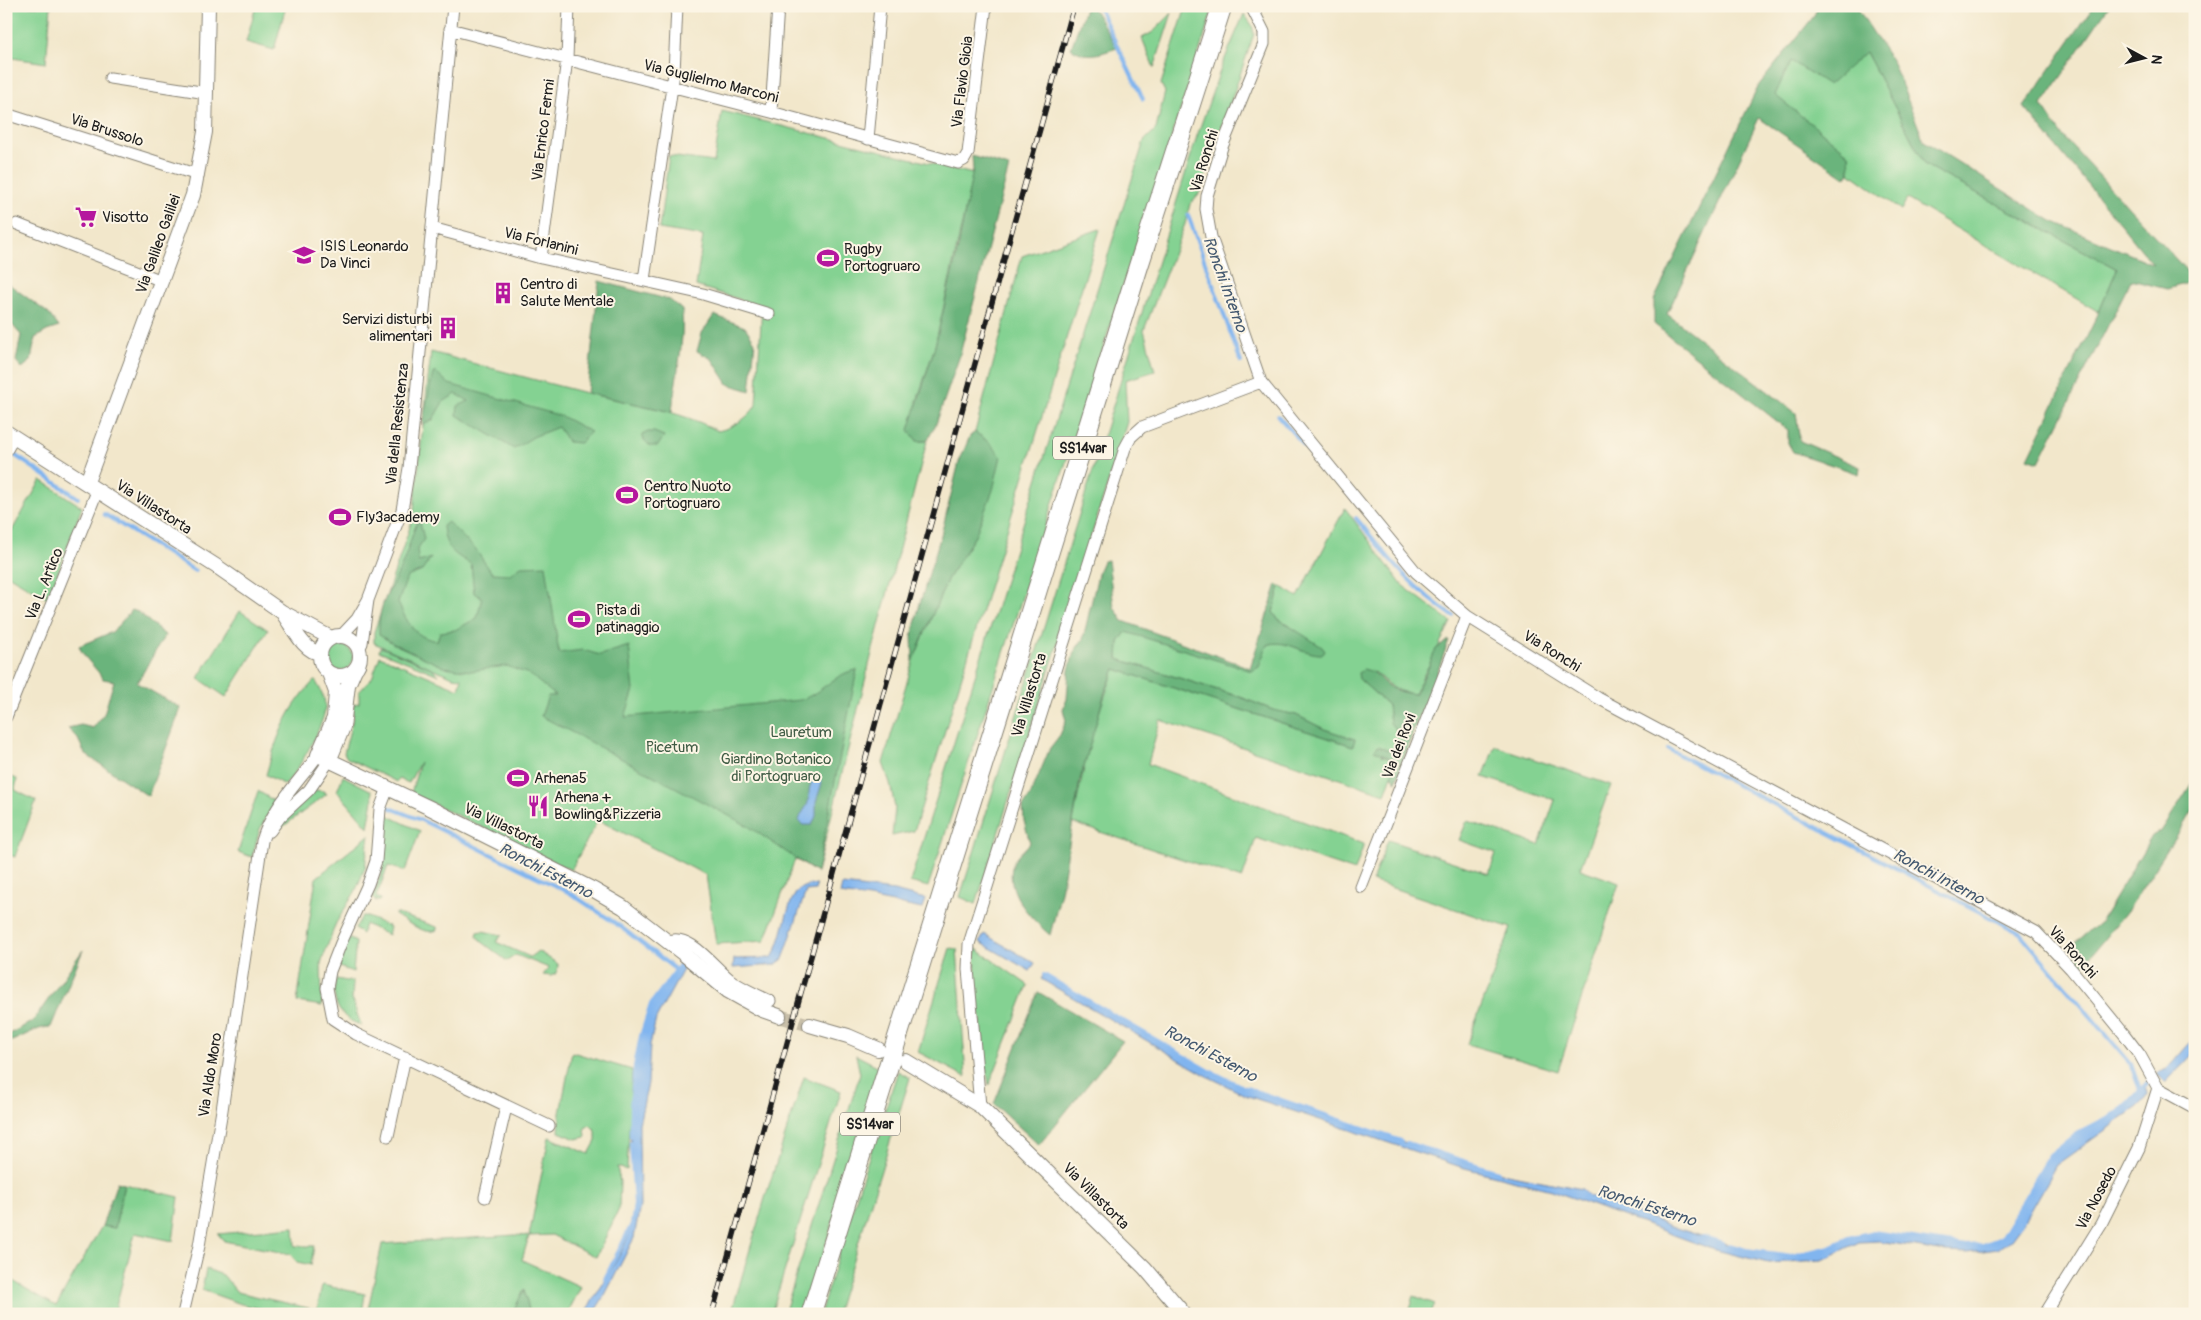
<svg xmlns="http://www.w3.org/2000/svg" width="2201" height="1320" viewBox="0 0 2201 1320" font-family="Pangolin,sans-serif">
<rect width="100%" height="100%" fill="#fcf5e5"/>
<filter id="ink" filterUnits="userSpaceOnUse"><feTurbulence type="fractalNoise" baseFrequency=".02" numOctaves="2"/><feDisplacementMap in="SourceGraphic" scale="10" xChannelSelector="R" yChannelSelector="G"/><feConvolveMatrix kernelMatrix="1 2 1 2 8 2 1 2 1" color-interpolation-filters="sRGB"/></filter>
<filter id="wash" filterUnits="userSpaceOnUse"><feTurbulence type="fractalNoise" baseFrequency=".0096" numOctaves="4" result="noise"/><feDisplacementMap in="SourceGraphic" scale="20" xChannelSelector="R" yChannelSelector="G"/><feGaussianBlur stdDeviation="1.12" result="paint"/><feColorMatrix in="noise" values="0 0 0 0 0 0 0 0 0 0 0 0 0 0 0 0 0 1.4 0 .05"/><feComposite in="paint" operator="in"/></filter>
<g filter="url(#wash)">
<rect width="100%" height="100%" fill="#f2e7cb"/>
<path fill="#84d292" stroke="#507757" d="M 6,6 L 51,6 L 46,63 L 6,57 Z
M 256,6 L 286,6 L 274,50 L 246,42 Z
M 1190,6 L 1214,6 L 928,887 L 910,882 L 1144,141 L 1156,129 L 1165,92 L 1161,84 L 1185,10 Z
M 1172,13 L 1154,68 L 1142,38 L 1153,32 Z
M 1244,14 L 1252,25 L 1254,34 L 1199,194 L 1190,204 L 1185,224 L 1144,330 L 1155,371 L 1125,380 L 1127,422 L 976,904 L 960,897 L 1197,136 L 1221,68 Z
M 1866,52 L 1925,165 L 2117,269 L 2099,312 L 1907,199 L 1901,210 L 1850,173 L 1849,154 L 1774,95 L 1791,61 Z
M 722,111 L 973,174 L 935,346 L 917,401 L 917,441 L 927,441 L 873,649 L 817,873 L 795,859 L 765,941 L 716,944 L 706,875 L 598,820 L 571,870 L 411,793 L 420,762 L 409,783 L 399,779 L 397,782 L 347,758 L 344,753 L 352,722 L 354,704 L 359,703 L 359,692 L 372,678 L 380,656 L 459,689 L 462,678 L 453,677 L 374,643 L 374,632 L 413,518 L 431,352 C 483,366 535,380 586,393 C 631,404 677,409 718,431 C 732,428 749,418 756,405 L 762,306 L 696,286 L 703,236 L 659,229 L 669,156 L 714,162 Z
M 1100,229 L 914,831 L 892,836 L 895,808 L 890,783 L 883,763 L 913,661 L 948,578 L 975,536 L 990,443 L 975,432 L 1022,256 Z
M 41,480 L 82,507 L 48,599 L 6,574 L 6,541 Z
M 1345,508 L 1402,585 L 1451,622 L 1414,694 C 1395,692 1388,685 1375,672 L 1359,679 L 1388,705 L 1390,723 L 1403,737 L 1402,744 L 1396,752 L 1389,750 L 1381,755 L 1390,758 L 1395,767 L 1385,794 L 1160,720 L 1148,764 L 1364,844 L 1355,871 L 1256,838 L 1242,879 L 1073,823 C 1082,770 1095,718 1115,669 L 1353,746 L 1354,739 L 1324,729 L 1296,715 L 1273,710 L 1240,697 L 1118,659 L 1119,642 L 1126,631 L 1252,671 L 1267,645 C 1280,640 1290,645 1302,650 L 1290,626 L 1277,618 L 1273,612 L 1280,586 L 1298,597 Z
M 240,611 L 268,630 L 226,697 L 198,678 Z
M327 658a13 13 0 1 1 26 0a13 13 0 1 1-26 0Z
M 381,647 L 433,669 L 439,675 L 379,651 Z
M 315,680 C 320,689 326,698 325,709 C 324,725 297,773 285,785 L 266,775 C 277,736 287,709 315,680 Z
M 1495,746 L 1611,785 L 1580,869 L 1619,883 L 1558,1071 L 1467,1044 L 1511,928 L 1372,881 L 1388,840 L 1489,874 L 1496,853 L 1459,840 L 1467,821 L 1539,845 L 1555,800 L 1483,777 Z
M 6,775 L 17,779 L 15,790 L 36,801 L 15,857 L 6,854 Z
M 343,776 L 372,791 L 373,800 L 368,827 L 337,791 Z
M 315,790 L 323,791 L 327,794 L 273,834 L 281,822 Z
M 258,791 L 274,801 L 273,806 L 260,829 L 252,857 L 238,852 Z
M 387,815 L 420,831 L 405,871 L 388,866 L 376,897 L 381,899 L 380,901 L 376,901 L 373,897 L 383,867 Z
M 369,835 L 365,868 L 355,892 L 336,923 L 321,963 L 322,1006 L 297,1002 L 316,878 Z
M 395,913 L 437,927 L 437,930 C 425,936 406,921 395,915 Z
M 362,916 L 366,916 L 390,927 L 388,935 L 365,924 L 362,934 L 355,929 Z
M 482,931 L 502,935 L 496,942 L 530,957 L 538,951 L 558,964 L 557,973 L 551,976 L 543,975 L 549,968 L 516,955 L 507,961 L 481,941 L 477,936 L 478,932 Z
M 348,938 L 356,942 L 353,972 L 339,967 Z
M 950,948 L 957,949 L 966,1077 L 918,1052 Z
M 975,948 L 1028,985 L 989,1086 L 976,984 Z
M 336,979 L 353,982 L 352,1000 L 361,1025 C 340,1019 330,1001 336,979 Z
M 572,1052 L 632,1070 L 627,1170 L 617,1167 L 620,1182 L 619,1209 L 596,1257 L 552,1235 L 529,1236 L 522,1260 L 581,1287 L 567,1314 L 367,1314 L 382,1244 L 515,1235 L 529,1236 L 549,1137 L 589,1154 L 596,1141 L 596,1131 L 590,1125 L 585,1128 L 586,1137 L 576,1139 L 559,1132 L 560,1113 Z
M 856,1055 L 881,1068 L 804,1314 L 784,1314 L 860,1074 Z
M 898,1071 L 910,1078 L 836,1314 L 820,1314 L 866,1166 Z
M 804,1077 L 841,1091 L 771,1314 L 731,1314 L 765,1198 Z
M 124,1184 L 179,1197 L 173,1241 L 135,1233 L 114,1314 L 6,1314 L 6,1277 L 56,1306 L 102,1226 L 115,1228 Z
M 294,1227 L 295,1246 L 314,1246 L 311,1265 L 297,1262 L 290,1254 L 224,1241 L 218,1234 Z
M 206,1269 L 223,1275 L 237,1292 L 317,1310 L 322,1285 L 365,1294 L 362,1314 L 326,1311 L 335,1314 L 284,1314 L 241,1304 L 202,1290 Z
M 1414,1296 L 1435,1304 L 1431,1314 L 1408,1314 Z"/>
<path fill="#6bb47c" stroke="#44684c" d="M 1086,6 L 1092,6 L 1117,48 C 1099,54 1087,59 1071,48 Z
M 1818,6 L 1856,6 L 1893,63 L 1924,141 L 2052,221 L 2153,264 L 2024,107 L 2094,6 L 2109,6 L 2042,105 L 2061,134 L 2186,270 L 2188,283 L 2167,289 L 2131,280 L 2039,462 L 2028,458 L 2099,312 L 2117,269 L 1925,165 L 1866,52 L 1829,85 L 1791,61 L 1775,95 L 1849,154 L 1850,173 L 1845,177 L 1759,118 L 1667,314 L 1796,413 L 1800,441 L 1860,467 L 1859,474 L 1793,452 L 1788,443 L 1788,430 L 1654,324 L 1654,300 L 1759,85 L 1814,16 Z
M 972,156 L 1009,167 L 959,358 L 936,424 L 927,441 L 917,441 L 909,430 L 935,346 L 958,248 L 973,170 Z
M 599,281 L 670,300 L 682,310 C 685,342 675,379 672,412 L 587,393 Z
M 6,282 L 48,313 L 59,327 L 47,331 L 35,338 L 31,361 L 22,368 L 16,361 L 21,335 L 6,318 Z
M 714,315 L 745,327 L 755,342 L 750,391 L 728,384 L 712,359 L 697,351 L 702,333 Z
M 433,373 L 437,373 L 449,384 L 561,416 L 591,432 L 580,443 L 568,442 L 558,427 L 533,437 L 514,449 L 457,415 L 458,406 L 469,401 L 456,394 L 443,402 L 432,421 L 422,424 Z
M 648,432 L 654,432 L 664,436 L 658,446 L 650,446 L 644,440 L 642,435 Z
M 975,432 L 990,443 L 1001,456 L 993,490 L 975,536 L 948,578 L 913,661 L 912,636 L 920,603 L 941,535 L 959,462 L 970,436 Z
M 419,518 L 424,539 L 417,550 L 419,562 L 431,558 L 422,571 L 407,577 L 398,603 C 408,623 414,637 437,641 L 440,632 L 455,630 L 477,618 L 482,598 L 474,593 L 471,564 C 452,553 445,549 443,526 L 448,522 L 476,550 L 492,573 L 510,574 L 521,566 L 546,565 L 559,653 L 583,650 L 600,655 L 629,646 L 634,690 L 625,717 L 800,700 C 821,694 836,672 857,670 L 817,873 L 748,826 L 541,716 L 548,696 L 556,696 L 529,674 L 506,666 L 471,671 L 444,667 L 394,644 L 379,635 C 378,601 388,597 400,569 C 408,553 411,535 419,518 Z
M 1108,560 L 1114,607 L 1123,621 L 1250,668 L 1277,584 L 1280,586 L 1273,612 L 1277,618 L 1322,647 L 1325,651 L 1323,654 C 1303,655 1287,638 1267,645 L 1259,667 L 1252,671 L 1126,632 L 1119,642 L 1118,659 L 1240,697 L 1273,710 L 1296,715 L 1324,729 L 1355,739 L 1353,746 L 1115,669 L 1105,692 L 1080,780 L 1061,892 L 1050,935 C 1031,919 1004,891 1013,864 C 1015,857 1025,849 1030,843 L 1024,821 L 1023,807 L 1030,796 L 1050,748 L 1060,735 L 1066,721 L 1063,709 L 1067,699 L 1069,670 L 1074,652 L 1083,639 L 1099,570 L 1103,561 Z
M 132,610 L 138,612 L 165,635 L 137,683 L 181,708 L 148,796 L 85,754 L 78,739 L 68,728 L 81,725 L 93,728 L 104,714 L 114,681 L 103,679 C 96,667 84,659 79,646 L 112,632 Z
M 1449,640 L 1431,690 L 1413,731 L 1396,782 L 1392,775 L 1395,767 L 1390,758 L 1374,750 L 1378,746 L 1396,752 L 1402,744 L 1403,737 L 1390,723 L 1388,705 L 1359,679 L 1358,673 L 1363,669 C 1380,673 1375,676 1387,685 C 1394,691 1405,693 1414,694 L 1426,673 L 1436,649 Z
M 2195,778 L 2195,807 L 2130,907 L 2084,964 L 2068,949 L 2101,921 L 2152,836 L 2162,830 Z
M 83,950 L 51,1027 C 35,1027 21,1039 6,1043 L 6,1036 L 33,1021 Z
M 1038,992 L 1123,1041 L 1039,1145 L 994,1104 Z
M 117,1182 L 124,1184 L 115,1228 L 102,1226 Z
M 524,1289 L 530,1314 L 512,1314 Z"/>
<path fill="#81b5ef" stroke="#4e6886" d="M 815,779 L 820,779 L 822,783 L 816,802 L 816,816 L 812,825 L 803,825 L 799,822 C 800,815 803,812 806,807 C 812,798 805,787 815,779 Z
M 817,884 L 815,890 L 806,891 L 783,959 L 775,965 L 733,968 L 734,959 L 772,958 C 784,938 785,908 796,893 C 801,886 809,885 817,884 Z
M 842,885 L 894,891 L 925,899 L 922,909 L 869,898 L 840,894 Z
M 984,934 L 1035,963 L 1030,971 L 980,942 Z
M 680,965 L 684,968 L 656,1019 L 650,1045 L 648,1083 L 639,1124 L 640,1206 L 634,1238 L 605,1295 L 593,1314 L 584,1314 C 601,1286 624,1255 632,1223 C 639,1202 633,1177 631,1155 C 629,1107 631,1050 651,1005 C 657,991 671,978 680,965 Z
M 1044,975 L 1208,1070 L 1243,1087 L 1465,1163 L 1497,1172 L 1582,1189 L 1589,1196 L 1679,1229 L 1746,1250 L 1792,1256 L 1830,1247 L 1849,1238 L 1873,1232 L 1966,1246 L 1983,1245 L 2001,1238 L 2051,1154 L 2076,1134 L 2121,1111 L 2145,1086 L 2147,1095 L 2143,1102 L 2138,1107 L 2056,1165 L 2023,1223 L 2011,1239 L 1998,1249 L 1967,1253 L 1946,1252 L 1880,1241 L 1859,1242 L 1823,1260 L 1768,1263 L 1712,1249 L 1551,1190 L 1461,1167 L 1245,1095 L 1209,1077 L 1041,979 Z
M 2195,1037 L 2195,1052 L 2165,1083 L 2157,1073 L 2167,1069 Z"/>
<g fill="none" stroke-linecap="round" stroke-linejoin="round">
<path stroke="#81b5ef" stroke-width="4" d="M 1098,6 L 1143,99
M 1188,215 L 1241,362
M 1278,416 L 1322,466
M 13,454 L 78,498
M 104,514 L 195,571
M 1356,518 C 1388,557 1410,587 1453,616
M 1668,749 L 2020,933 L 2131,1064 L 2140,1091
M 388,807 L 421,820 L 570,893 L 621,927 L 676,970
M 1044,975 L 1208,1070 L 1243,1087 L 1401,1141
M 631,1136 L 631,1106 L 635,1066 L 641,1036 L 651,1004 L 680,965
M 1407,1143 L 1498,1172
M 1703,1237 L 1722,1243
M 1729,1245 L 1746,1250 L 1792,1256 L 1830,1247 L 1849,1238 L 1873,1232 L 1966,1246 L 1983,1245 L 2001,1238 L 2051,1154 L 2076,1134 L 2121,1111 L 2151,1080
M 605,1279 L 632,1224 L 635,1204 L 631,1143"/>
</g>
</g>
<g filter="url(#ink)">
<g fill="none" stroke-linecap="round" stroke-linejoin="round">
<path stroke="#c7bea8" stroke-width="14" stroke-dasharray="14 7" stroke-linecap="butt" d="M 779,1016 L 810,1025"/>
<g stroke="#878274" stroke-width="13">
<path id="minor" d="M 1251,6 L 1264,32 L 1264,44 L 1222,147 L 1207,196 L 1206,209 L 1211,237 L 1261,382 L 1416,572 L 1467,616 L 1598,698 L 2036,932 L 2071,969 L 2124,1034 L 2140,1055 L 2158,1088 L 2195,1108
M 450,29 L 771,112 L 958,163 L 964,160 L 968,153 L 986,6
M 110,78 L 207,93
M 771,112 L 778,6
M 6,114 L 198,175
M 868,139 L 880,6
M 17,224 L 162,281
M 432,228 L 541,258 L 703,294 L 769,314
M 541,258 L 567,59 L 569,6
M 644,280 L 674,73 L 677,6
M 6,451 L 14,437
M 368,600 L 402,510 L 409,468 L 453,6
M 341,636 L 357,619 L 368,600 L 362,643 L 359,649
M 6,717 L 98,489
M 388,788 L 380,809 L 376,861 L 368,884 L 341,943 L 330,971 L 327,988 L 333,1019 L 356,1034 L 549,1126
M 270,831 L 280,817 L 309,790 L 329,761
M 1361,887 L 1467,616
M 667,942 C 689,930 716,970 732,981 C 744,989 757,995 770,1001
M 980,1106 L 968,969 L 969,944 L 1125,448 L 1131,437 L 1142,427 L 1261,382
M 388,1136 L 405,1057
M 485,1197 L 506,1107
M 183,1314 L 199,1246 L 222,1110 L 262,841 C 272,807 298,783 318,755
M 2045,1314 L 2101,1224 L 2139,1148 L 2158,1088"/>
</g>
<g stroke="#878274" stroke-width="16">
<path id="tertiary" d="M 6,432 L 219,568 L 282,612 L 331,638
M 87,482 L 193,195 L 205,132 L 208,6
M 284,615 C 293,627 304,652 320,653
M320 656a20 20 0 1 1 40 0a20 20 0 1 1-40 0Z
M 329,673 L 336,692 L 334,718 L 318,755 L 430,808 L 594,890 L 623,907 L 685,955 L 728,991 L 762,1010 L 779,1016
M 329,761 L 343,727 L 348,685 L 355,669
M 810,1025 L 848,1036 L 878,1049
M 906,1061 L 980,1106 L 1145,1268 L 1184,1314"/>
</g>
<g stroke="#878274" stroke-width="21">
<path id="trunk" d="M 811,1314 L 1137,271 L 1222,6"/>
</g>
<use href="#minor" stroke="#fff" stroke-width="11"/>
<use href="#tertiary" stroke="#fff" stroke-width="14"/>
<use href="#trunk" stroke="#fff" stroke-width="19"/>
<g stroke="#1c1c1c" stroke-width="5.5">
<path id="rail" d="M 712,1314 L 1074,6"/>
</g>
<use href="#rail" stroke="#fcf5e5" stroke-width="4" stroke-dasharray="11" stroke-linecap="butt"/>
</g>
</g>
<defs>
<g id="supermarket-bare" transform="scale(1.725)"><path d="M-6-5.5h2.5l.6 2H6L4.5 2H-2.5L-4.4-4H-6ZM-1.5 3.2a1.3 1.3 0 1 0 .1 0ZM3 3.2a1.3 1.3 0 1 0 .1 0Z" fill="#b5179e" stroke="#fcf5e5" stroke-width="2.5" paint-order="stroke"/></g>
<g id="school-bare" transform="scale(1.725)"><path d="M0-5L7-2L0 1L-7-2ZM-4 1L0 2.5L4 1V4Q0 6-4 4Z" fill="#b5179e" stroke="#fcf5e5" stroke-width="2.5" paint-order="stroke"/></g>
<g id="stadium-bare" transform="scale(1.725)"><path d="M0-5a6.5 5 0 1 0 0 10a6.5 5 0 1 0 0-10ZM-3.5-1.8h7v3.6h-7Z" fill="#b5179e" stroke="#fcf5e5" stroke-width="2.5" paint-order="stroke"/></g>
<g id="building-bare" transform="scale(1.725)"><path d="M-4-6H4V6H1V3H-1V6H-4ZM-2.5-4.3h1.7v1.8h-1.7ZM.8-4.3h1.7v1.8H.8ZM-2.5-1h1.7V.8h-1.7ZM.8-1h1.7V.8H.8Z" fill="#b5179e" stroke="#fcf5e5" stroke-width="2.5" paint-order="stroke"/></g>
<g id="restaurant-bare" transform="scale(1.725)"><path d="M-5-6h1v4h1v-4h1v4h1v-4h1v5L-1.5 .5V6h-2V.5L-5-1ZM5-6V6H3V1.5H1.5Q1.5-4 5-6Z" fill="#b5179e" stroke="#fcf5e5" stroke-width="2.5" paint-order="stroke"/></g>
</defs>
<g fill-rule="evenodd">
<use href="#supermarket-bare" x="86" y="217"/>
<use href="#school-bare" x="304" y="255"/>
<use href="#stadium-bare" x="828" y="258"/>
<use href="#building-bare" x="503" y="293"/>
<use href="#building-bare" x="448" y="328"/>
<use href="#stadium-bare" x="627" y="495"/>
<use href="#stadium-bare" x="340" y="517"/>
<use href="#stadium-bare" x="579" y="619"/>
<use href="#stadium-bare" x="518" y="778"/>
<use href="#restaurant-bare" x="538" y="806"/>
</g>
<g text-anchor="middle" stroke-width="4" stroke-linejoin="round" paint-order="stroke">
<g fill="#fcf5e5" stroke="#5f5d58" stroke-width="1">
<rect x="1053" y="436.5" width="60" height="23" rx="4"/>
<rect x="840" y="1112.5" width="60" height="23" rx="4"/>
</g>
<g font-size="14" font-weight="bold" fill="#1c1c1c">
<text x="1083" y="453">SS14var</text>
<text x="870" y="1129">SS14var</text>
</g>
<g font-size="15" fill="#1c1c1c" stroke="#fcf5e5">
<text transform="translate(711 81) rotate(14)" y="5">Via Guglielmo Marconi</text>
<text transform="translate(962 82) rotate(-83)" y="5">Via Flavio Gioia</text>
<text transform="translate(107 130) rotate(18)" y="5">Via Brussolo</text>
<text transform="translate(543 130) rotate(-83)" y="5">Via Enrico Fermi</text>
<text transform="translate(1204 161) rotate(-73)" y="5">Via Ronchi</text>
<text transform="translate(541 241) rotate(14)" y="5">Via Forlanini</text>
<text transform="translate(158 244) rotate(-70)" y="5">Via Galileo Galilei</text>
<text transform="translate(397 424) rotate(-84)" y="5">Via della Resistenza</text>
<text transform="translate(154 507) rotate(33)" y="5">Via Villastorta</text>
<text transform="translate(44 584) rotate(-68)" y="5">Via L. Artico</text>
<text transform="translate(1552 651) rotate(32)" y="5">Via Ronchi</text>
<text transform="translate(1029 695) rotate(-73)" y="5">Via Villastorta</text>
<text transform="translate(1399 746) rotate(-69)" y="5">Via dei Rovi</text>
<text transform="translate(504 826) rotate(26)" y="5">Via Villastorta</text>
<text transform="translate(2073 952) rotate(48)" y="5">Via Ronchi</text>
<text transform="translate(210 1075) rotate(-81)" y="5">Via Aldo Moro</text>
<text transform="translate(1096 1196) rotate(45)" y="5">Via Villastorta</text>
<text transform="translate(2096 1198) rotate(-62)" y="5">Via Nosedo</text>
</g>
<g font-size="15" fill="#1c1c1c" stroke="#fcf5e5" text-anchor="start">
<text x="102" y="222">Visotto</text>
<text x="320" y="251">ISIS Leonardo<tspan x="320" dy="17">Da Vinci</tspan></text>
<text x="844" y="254">Rugby<tspan x="844" dy="17">Portogruaro</tspan></text>
<text x="520" y="289">Centro di<tspan x="520" dy="17">Salute Mentale</tspan></text>
<text x="432" y="324" text-anchor="end">Servizi disturbi<tspan x="432" dy="17">alimentari</tspan></text>
<text x="644" y="491">Centro Nuoto<tspan x="644" dy="17">Portogruaro</tspan></text>
<text x="356" y="522">Fly3academy</text>
<text x="596" y="615">Pista di<tspan x="596" dy="17">patinaggio</tspan></text>
<text x="534" y="783">Arhena5</text>
<text x="554" y="802">Arhena +<tspan x="554" dy="17">Bowling&amp;Pizzeria</tspan></text>
</g>
<g font-size="15" fill="#405c45" stroke="#fcf5e5">
<text x="801" y="737">Lauretum</text>
<text x="672" y="752">Picetum</text>
<text x="776" y="764">Giardino Botanico<tspan x="776" dy="17">di Portogruaro</tspan></text>
</g>
<g font-size="16" font-style="italic" fill="#445970" stroke="#fcf5e5">
<text transform="translate(1226 284) rotate(70)" y="6">Ronchi Interno</text>
<text transform="translate(546 870) rotate(27)" y="6">Ronchi Esterno</text>
<text transform="translate(1939 876) rotate(28)" y="6">Ronchi Interno</text>
<text transform="translate(1211 1053) rotate(28)" y="6">Ronchi Esterno</text>
<text transform="translate(1647 1205) rotate(18)" y="6">Ronchi Esterno</text>
</g>
</g>
<rect width="2201" height="1320" fill="none" stroke="#fcf5e5" stroke-width="25"/>
<g transform="translate(2144 58) rotate(97)" stroke="#fcf5e5" stroke-width="4" paint-order="stroke">
<path d="M0-4L9 19L0 12L-9 19Z" fill="#1c1c1c"/>
<text y="-8" font-size="14" font-weight="bold" text-anchor="middle" fill="#1c1c1c">N</text>
</g>
</svg>
